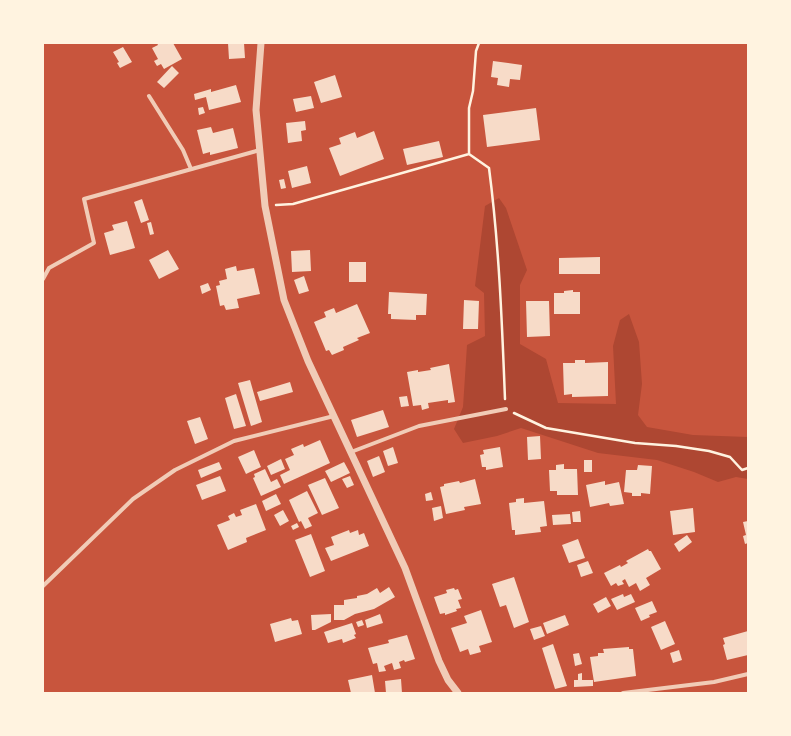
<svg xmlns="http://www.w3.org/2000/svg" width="791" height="736" viewBox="0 0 791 736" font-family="'Noto Serif',serif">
<rect width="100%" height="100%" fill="#c8553d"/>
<path fill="#ae4732" d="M 499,198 L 506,208 L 527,270 L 520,285 L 520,344 L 546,359 L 558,403 L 616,404 L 613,346 L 620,320 L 629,314 L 639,342 L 642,384 L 638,415 L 647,427 L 693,435 L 748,437 L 748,479 L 736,477 L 718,482 L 694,472 L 657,460 L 598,453 L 521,428 L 497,436 L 463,443 L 454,429 L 463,407 L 467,345 L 485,336 L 484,293 L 475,286 L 485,206 Z"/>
<path fill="#f7dbc8" d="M 157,43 L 173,43 L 182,59 L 164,69 L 161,64 L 157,66 L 154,61 L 158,59 L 152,48 L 158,45 Z
M 228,43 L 244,43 L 245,58 L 229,59 Z
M 123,47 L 132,62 L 120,68 L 117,63 L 119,62 L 113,52 Z
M 493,61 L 522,65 L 520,80 L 510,79 L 509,87 L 497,85 L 498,78 L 491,77 Z
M 172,66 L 179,73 L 164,88 L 157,82 Z
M 335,75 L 342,97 L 321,103 L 314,82 Z
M 236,85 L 241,102 L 209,110 L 206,97 L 195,100 L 194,94 L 211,89 L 211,92 Z
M 311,96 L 314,108 L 296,112 L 293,99 Z
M 203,107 L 205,113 L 199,115 L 198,108 Z
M 536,108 L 540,140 L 487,147 L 483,115 Z
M 305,121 L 306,130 L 301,131 L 302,141 L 288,143 L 286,123 Z
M 211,127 L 213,133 L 233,128 L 238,148 L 210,155 L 210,152 L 203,154 L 197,130 Z
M 374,131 L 384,159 L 340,176 L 329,148 L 341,144 L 339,138 L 355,132 L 357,138 Z
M 439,141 L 443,157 L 407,165 L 403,149 Z
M 307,166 L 311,183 L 292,188 L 288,171 Z
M 284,179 L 286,188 L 281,189 L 279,180 Z
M 142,199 L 149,220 L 141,223 L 134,202 Z
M 127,221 L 135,248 L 110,255 L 104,233 L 114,230 L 112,225 Z
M 151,222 L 154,234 L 150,235 L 147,223 Z
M 168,250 L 179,269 L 159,279 L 149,260 Z
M 310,250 L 311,271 L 292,272 L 291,251 Z
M 600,257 L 600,274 L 559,274 L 559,258 Z
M 349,262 L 366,262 L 366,282 L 349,282 Z
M 236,266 L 237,271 L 254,268 L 260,294 L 237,299 L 239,308 L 226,310 L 224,305 L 220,306 L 216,286 L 220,285 L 219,281 L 227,279 L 225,269 Z
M 304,276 L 309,291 L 299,294 L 294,280 Z
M 208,283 L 211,290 L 202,294 L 200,286 Z
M 573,290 L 573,292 L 580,292 L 580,314 L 554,314 L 554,293 L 564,293 L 564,291 Z
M 389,292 L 427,294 L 426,315 L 416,315 L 416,320 L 391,319 L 391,314 L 388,314 Z
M 464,300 L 479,301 L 478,329 L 463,329 Z
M 526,301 L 549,301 L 550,336 L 527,337 Z
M 357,304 L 370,333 L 357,338 L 359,340 L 343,347 L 344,350 L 332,355 L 329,350 L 326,351 L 314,322 L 326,317 L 324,312 L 334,308 L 336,313 Z
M 575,360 L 585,360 L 585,363 L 608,362 L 608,396 L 572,397 L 572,394 L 564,395 L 563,363 L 575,363 Z
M 449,364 L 455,402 L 448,403 L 448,400 L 428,403 L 429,408 L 422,410 L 421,405 L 413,406 L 407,372 L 418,370 L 418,372 L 431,370 L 430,368 Z
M 250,380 L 262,422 L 251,426 L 238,383 Z
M 290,382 L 293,392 L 260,401 L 257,392 Z
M 236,394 L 246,426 L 234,429 L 225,398 Z
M 407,396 L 409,406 L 401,407 L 399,397 Z
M 383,410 L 389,427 L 357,437 L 351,420 Z
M 200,417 L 208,439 L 195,444 L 187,421 Z
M 540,436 L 541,459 L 528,460 L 527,437 Z
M 320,440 L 330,463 L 284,484 L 280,475 L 290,470 L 285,459 L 294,455 L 291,449 L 303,444 L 304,447 Z
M 393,447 L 398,463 L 388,466 L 383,451 Z
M 500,447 L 503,467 L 486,470 L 486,467 L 482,467 L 480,455 L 484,454 L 483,450 Z
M 254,450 L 261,467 L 246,474 L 238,457 Z
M 379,456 L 385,472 L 373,477 L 367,461 Z
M 281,459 L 285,469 L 271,475 L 267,466 Z
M 584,460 L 592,460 L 592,472 L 584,472 Z
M 219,462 L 222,469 L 201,478 L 198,470 Z
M 344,462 L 350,473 L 331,482 L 325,471 Z
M 564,464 L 564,469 L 577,469 L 578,495 L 557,495 L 557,491 L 550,491 L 549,470 L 556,470 L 556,465 Z
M 638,465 L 652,466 L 650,494 L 641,493 L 641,496 L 632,496 L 632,493 L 624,492 L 626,470 L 637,470 Z
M 265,469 L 271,482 L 277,479 L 281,487 L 261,496 L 253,478 L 255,477 L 254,474 Z
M 220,476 L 226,491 L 202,500 L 196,485 Z
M 350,476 L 354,485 L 347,488 L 342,479 Z
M 325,478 L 339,508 L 322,515 L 308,485 Z
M 475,479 L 481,504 L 464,507 L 465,510 L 446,514 L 440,487 L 444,486 L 444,484 L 459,481 L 460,483 Z
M 605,481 L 605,485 L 619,482 L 624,504 L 610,506 L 609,503 L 590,507 L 586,485 Z
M 307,491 L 318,513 L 308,518 L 312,526 L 305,529 L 301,521 L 299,522 L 289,500 Z
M 431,492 L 433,500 L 426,501 L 425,494 Z
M 276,494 L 281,504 L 266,511 L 262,501 Z
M 524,498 L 524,503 L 544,501 L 547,526 L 540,527 L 541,532 L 515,535 L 515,530 L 512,530 L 509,503 L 516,502 L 516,499 Z
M 256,504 L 266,530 L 246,538 L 247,542 L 228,550 L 217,525 L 230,520 L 228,516 L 234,513 L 236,517 L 242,515 L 240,510 Z
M 441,506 L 443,518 L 434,521 L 432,508 Z
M 693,508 L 695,532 L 673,535 L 670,511 Z
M 283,510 L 289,521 L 280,526 L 274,515 Z
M 580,511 L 581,522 L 573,522 L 572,512 Z
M 570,514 L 571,524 L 553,525 L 552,515 Z
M 748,521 L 748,543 L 745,544 L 743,536 L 746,535 L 743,522 Z
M 297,523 L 299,527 L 293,530 L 291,526 Z
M 349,530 L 350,533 L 358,530 L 359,535 L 364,533 L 369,546 L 331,561 L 325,548 L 334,545 L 331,537 Z
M 311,534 L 325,571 L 310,577 L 295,540 Z
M 687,535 L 692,542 L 679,552 L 674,544 Z
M 578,539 L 585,558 L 569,563 L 562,545 Z
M 648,549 L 649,551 L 651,551 L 661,569 L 646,578 L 650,585 L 640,591 L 636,583 L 629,587 L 625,579 L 622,581 L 624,584 L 618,586 L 616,583 L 611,586 L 604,573 L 620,565 L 621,567 L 628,563 L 626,561 Z
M 588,561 L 593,573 L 581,577 L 577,565 Z
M 514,577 L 529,622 L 514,628 L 506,605 L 500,607 L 492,584 Z
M 389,587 L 395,597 L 374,609 L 355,614 L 344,620 L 334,620 L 334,605 L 344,605 L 344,600 L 357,598 L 357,596 L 367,594 L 377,588 L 380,593 Z
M 454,588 L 455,590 L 458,589 L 462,599 L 458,600 L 461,608 L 456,609 L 457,611 L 445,615 L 445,613 L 440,614 L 434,597 L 447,593 L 446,590 Z
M 623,594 L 624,597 L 631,594 L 635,602 L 617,610 L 611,599 Z
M 606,597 L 611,606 L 598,613 L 593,604 Z
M 652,601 L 657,612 L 649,615 L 650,617 L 641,621 L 635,608 Z
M 481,610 L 492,642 L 479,646 L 481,652 L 470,655 L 468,649 L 460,652 L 451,628 L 467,623 L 464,616 Z
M 331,614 L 331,622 L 315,630 L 312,630 L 311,615 Z
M 380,614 L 383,623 L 367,628 L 365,620 Z
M 565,615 L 569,625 L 547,634 L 543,623 Z
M 291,618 L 292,621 L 298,620 L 302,634 L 275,642 L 270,624 Z
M 362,620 L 364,625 L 358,627 L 356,622 Z
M 665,621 L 675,644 L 661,650 L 651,627 Z
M 352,623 L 356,634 L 354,635 L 356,638 L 343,643 L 342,639 L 328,643 L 324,632 Z
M 541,626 L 545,636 L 534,640 L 530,629 Z
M 748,631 L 748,655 L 727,660 L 723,645 L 725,644 L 723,638 Z
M 407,635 L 415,659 L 405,662 L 404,660 L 399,662 L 401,668 L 394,670 L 392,663 L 384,666 L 386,671 L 379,672 L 377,663 L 373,664 L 368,648 L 389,643 L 388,640 Z
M 553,644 L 567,686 L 555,689 L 542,648 Z
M 629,647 L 629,649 L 633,649 L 636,676 L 594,682 L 590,657 L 598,656 L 598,653 L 604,653 L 603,649 Z
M 679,650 L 682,660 L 673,663 L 670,653 Z
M 579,653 L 582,664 L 575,666 L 573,654 Z
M 582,673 L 582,680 L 593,680 L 593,686 L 574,687 L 574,680 L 578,680 L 578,674 Z
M 372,675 L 375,693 L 351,693 L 348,680 Z
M 401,679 L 402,693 L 386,693 L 385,681 Z"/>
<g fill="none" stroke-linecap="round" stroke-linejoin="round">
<path stroke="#fff3e0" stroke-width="2.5" d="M 479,43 L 476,51 L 473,91 L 469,108 L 469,154 L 489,168 C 499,244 502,322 505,399
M 276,205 L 293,204 L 469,154
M 514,413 L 546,428 L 635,443 L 676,446 L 709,451 L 730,457 L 742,470 L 748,468"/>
<path stroke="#f1ccb7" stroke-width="4" d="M 149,96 L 183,150 L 191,169
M 43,279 L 49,268 L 94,243 L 84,199 L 260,150
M 351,452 L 419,426 L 506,409
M 43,586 L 133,499 L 175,470 L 234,441 L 334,416
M 623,693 L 714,682 L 748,674"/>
<path stroke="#f1ccb7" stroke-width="7" d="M 261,43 L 256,110 L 265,206 L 284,300 L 308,361 L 405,568 L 439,661 L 448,680 L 458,693"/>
</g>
<rect width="791" height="736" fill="none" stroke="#fff3e0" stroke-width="88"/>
</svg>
